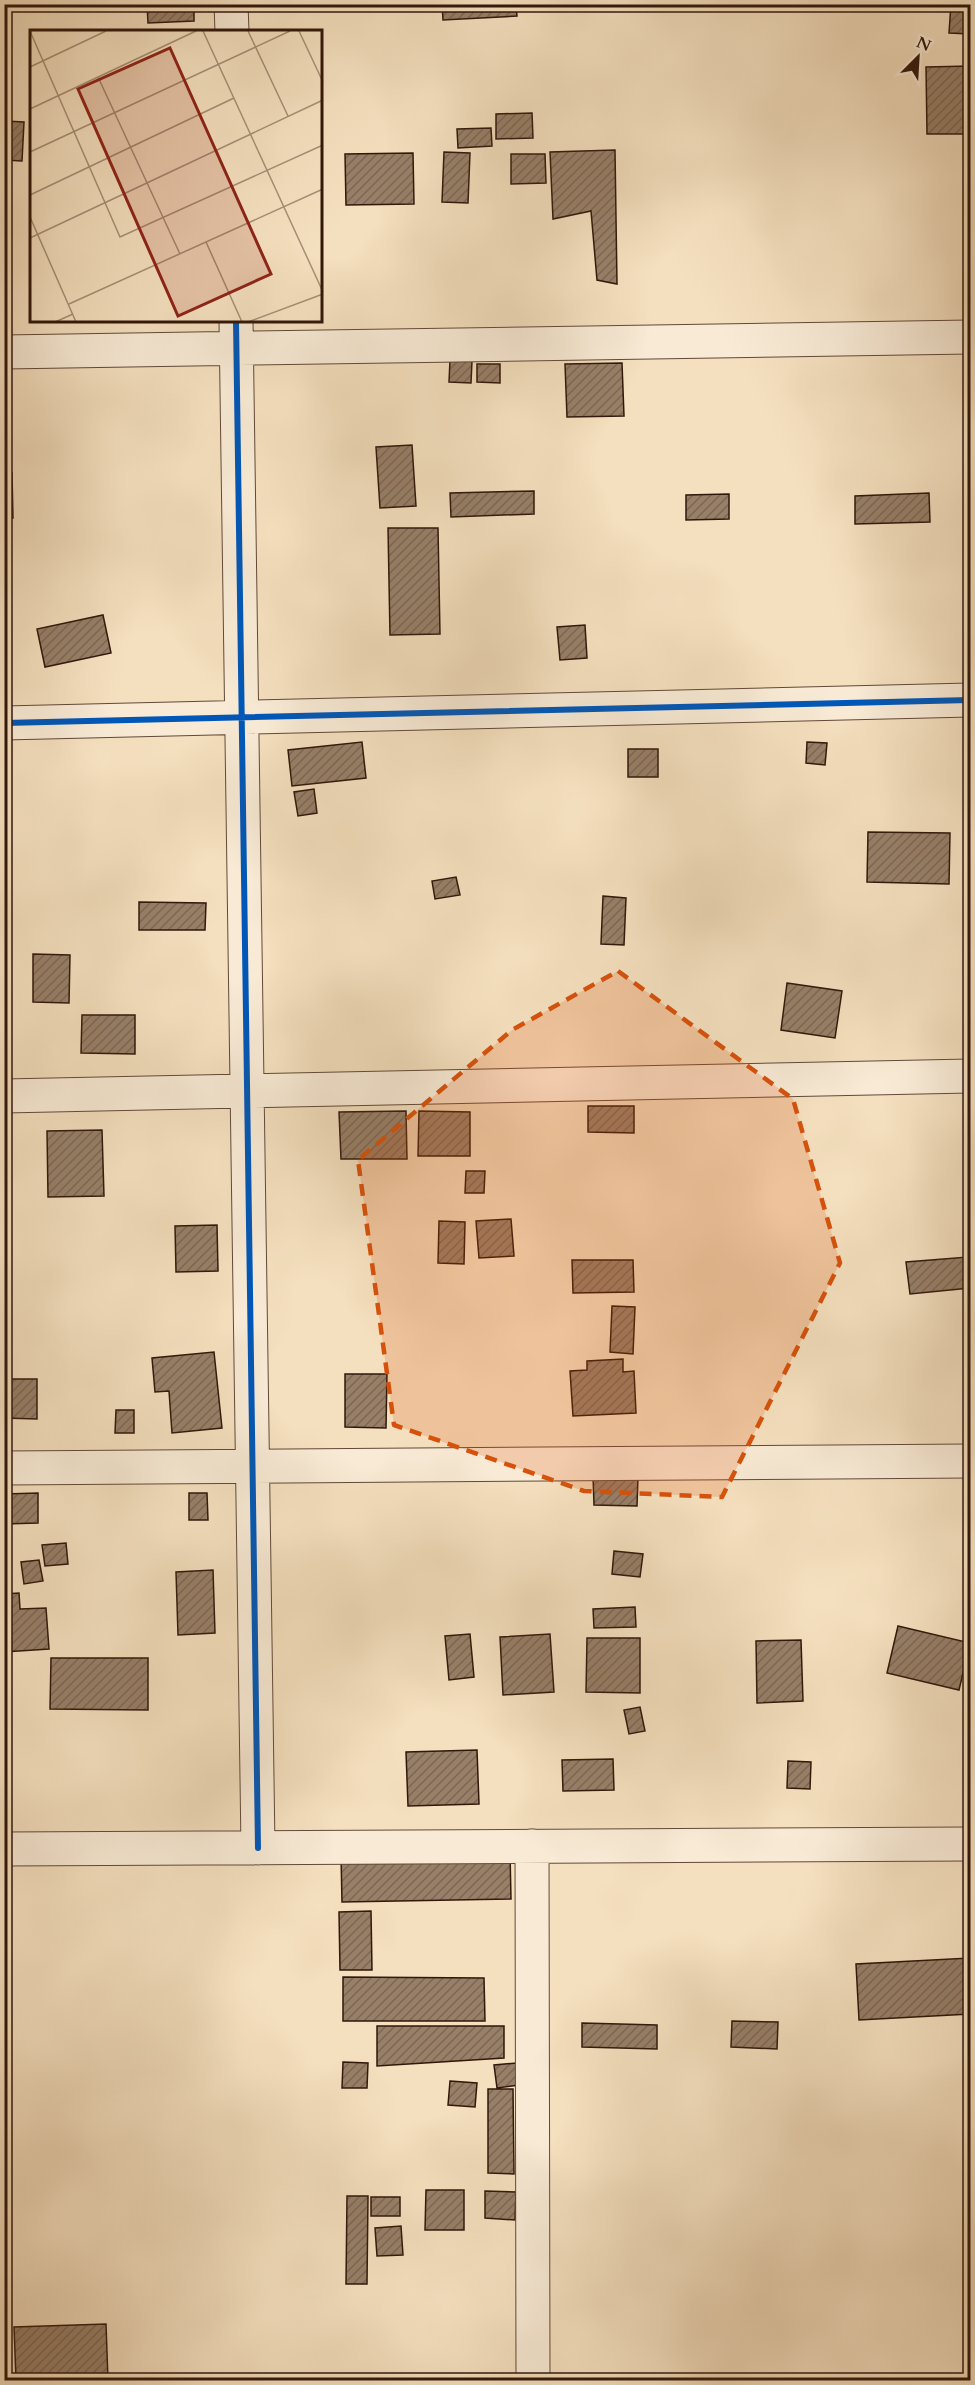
<svg xmlns="http://www.w3.org/2000/svg" width="975" height="2385" viewBox="0 0 975 2385" font-family="Cardo,serif">
<defs>
<pattern id="building-hatch" width="6" height="6" patternUnits="userSpaceOnUse" patternTransform="scale(1.5)"><rect width="6" height="6" fill="#977f68"/><path d="M-1 1l2-2M0 6l6-6M5 7l2-2" fill="none" stroke="#7c6754"/></pattern>
</defs>
<rect width="100%" height="100%" fill="#f4dfbe"/>
<filter id="stains"><feTurbulence type="fractalNoise" baseFrequency=".00333" numOctaves="4"/><feColorMatrix values="0 0 0 0 .2 0 0 0 0 .09 0 0 0 0 .02 0 0 0 .5 -.17"/></filter>
<radialGradient id="worn" r=".72"><stop offset=".6" stop-color="#630" stop-opacity="0"/><stop offset="1" stop-color="#630" stop-opacity=".3"/></radialGradient>
<path fill="url(#building-hatch)" stroke="#32170b" stroke-width="1.5" d="M 147,4 L 194,4 L 194,21 L 148,23 Z
M 442,4 L 516,4 L 517,16 L 443,20 Z
M 951,4 L 970,4 L 970,34 L 949,33 Z
M 970,66 L 970,134 L 927,134 L 926,67 Z
M 532,113 L 533,138 L 496,139 L 496,114 Z
M 4,121 L 24,122 L 22,161 L 4,160 Z
M 491,128 L 492,146 L 458,148 L 457,129 Z
M 615,150 L 617,284 L 597,280 L 591,211 L 553,219 L 550,152 Z
M 444,152 L 470,153 L 468,203 L 442,202 Z
M 413,153 L 414,204 L 346,205 L 345,154 Z
M 511,154 L 545,154 L 546,183 L 511,184 Z
M 450,360 L 472,361 L 471,383 L 449,382 Z
M 622,363 L 624,416 L 567,417 L 565,364 Z
M 477,364 L 500,364 L 500,383 L 477,382 Z
M 412,445 L 416,506 L 380,508 L 376,447 Z
M 4,473 L 12,473 L 13,518 L 4,518 Z
M 534,491 L 534,514 L 451,517 L 450,493 Z
M 929,493 L 930,522 L 855,524 L 855,496 Z
M 729,494 L 729,519 L 686,520 L 686,495 Z
M 388,528 L 438,528 L 440,634 L 390,635 Z
M 103,615 L 111,653 L 45,667 L 37,629 Z
M 585,625 L 587,658 L 560,660 L 557,627 Z
M 362,742 L 366,778 L 292,786 L 288,750 Z
M 807,742 L 827,743 L 825,765 L 806,763 Z
M 628,749 L 658,749 L 658,777 L 628,777 Z
M 314,789 L 317,813 L 298,816 L 294,792 Z
M 868,832 L 950,833 L 949,884 L 867,882 Z
M 456,877 L 460,895 L 435,899 L 432,881 Z
M 603,896 L 626,898 L 624,945 L 601,944 Z
M 139,902 L 206,903 L 205,930 L 139,930 Z
M 33,954 L 70,955 L 69,1003 L 33,1002 Z
M 787,983 L 842,991 L 835,1038 L 781,1030 Z
M 4,1006 L 7,1006 L 7,1059 L 4,1059 Z
M 82,1015 L 135,1015 L 135,1054 L 81,1053 Z
M 588,1106 L 634,1106 L 634,1133 L 588,1132 Z
M 406,1111 L 407,1159 L 341,1159 L 339,1112 Z
M 419,1111 L 470,1112 L 470,1156 L 418,1156 Z
M 102,1130 L 104,1196 L 48,1197 L 47,1131 Z
M 466,1171 L 485,1171 L 484,1193 L 465,1193 Z
M 511,1219 L 514,1256 L 479,1258 L 476,1221 Z
M 439,1221 L 465,1222 L 464,1264 L 438,1263 Z
M 217,1225 L 218,1271 L 176,1272 L 175,1226 Z
M 968,1257 L 970,1288 L 910,1294 L 906,1262 Z
M 572,1260 L 633,1260 L 634,1292 L 573,1293 Z
M 612,1306 L 635,1307 L 633,1354 L 610,1352 Z
M 214,1352 L 222,1428 L 172,1433 L 169,1391 L 155,1392 L 152,1358 Z
M 623,1359 L 623,1372 L 634,1371 L 636,1413 L 573,1416 L 570,1371 L 587,1370 L 587,1361 Z
M 345,1374 L 387,1374 L 386,1428 L 345,1427 Z
M 4,1379 L 37,1379 L 37,1419 L 4,1418 Z
M 116,1410 L 134,1410 L 134,1433 L 115,1433 Z
M 593,1476 L 638,1477 L 637,1506 L 594,1505 Z
M 38,1493 L 38,1523 L 4,1524 L 4,1494 Z
M 189,1493 L 207,1493 L 208,1520 L 189,1520 Z
M 66,1543 L 68,1564 L 45,1566 L 42,1545 Z
M 614,1551 L 643,1554 L 640,1577 L 612,1574 Z
M 39,1560 L 43,1581 L 24,1584 L 21,1562 Z
M 213,1570 L 215,1633 L 178,1635 L 176,1572 Z
M 19,1593 L 20,1609 L 46,1608 L 49,1649 L 4,1652 L 4,1594 Z
M 635,1607 L 636,1627 L 594,1628 L 593,1609 Z
M 898,1626 L 970,1643 L 959,1690 L 887,1673 Z
M 470,1634 L 474,1677 L 449,1680 L 445,1636 Z
M 550,1634 L 554,1692 L 503,1695 L 500,1637 Z
M 587,1638 L 640,1638 L 640,1693 L 586,1692 Z
M 801,1640 L 803,1701 L 757,1703 L 756,1641 Z
M 51,1658 L 148,1658 L 148,1710 L 50,1709 Z
M 4,1664 L 11,1664 L 10,1722 L 4,1722 Z
M 640,1707 L 645,1731 L 629,1734 L 624,1710 Z
M 477,1750 L 479,1804 L 408,1806 L 406,1752 Z
M 613,1759 L 614,1790 L 563,1791 L 562,1760 Z
M 788,1761 L 811,1762 L 810,1789 L 787,1788 Z
M 510,1852 L 511,1899 L 342,1902 L 341,1855 Z
M 371,1911 L 372,1970 L 340,1970 L 339,1912 Z
M 970,1958 L 970,2014 L 859,2020 L 856,1964 Z
M 343,1977 L 484,1978 L 485,2021 L 343,2021 Z
M 732,2021 L 778,2022 L 777,2049 L 731,2047 Z
M 582,2023 L 657,2025 L 657,2049 L 582,2047 Z
M 377,2026 L 504,2026 L 504,2058 L 377,2066 Z
M 343,2062 L 368,2063 L 367,2088 L 342,2088 Z
M 517,2063 L 519,2085 L 497,2088 L 494,2065 Z
M 450,2081 L 477,2083 L 475,2107 L 448,2105 Z
M 488,2089 L 513,2089 L 514,2174 L 488,2173 Z
M 426,2190 L 464,2190 L 464,2230 L 425,2230 Z
M 485,2191 L 516,2192 L 515,2220 L 485,2218 Z
M 347,2196 L 368,2196 L 367,2284 L 346,2284 Z
M 371,2197 L 400,2197 L 400,2216 L 371,2216 Z
M 401,2226 L 403,2255 L 377,2256 L 375,2228 Z
M 106,2324 L 108,2380 L 53,2380 L 53,2378 L 16,2379 L 14,2327 Z
M 4,2331 L 8,2331 L 8,2374 L 4,2374 Z"/>
<g fill="none" stroke-linecap="round" stroke-linejoin="round">
<g stroke="#624938" stroke-width="35">
<path id="minor" d="M 231,4 L 232,32
M 236,321 L 258,1848
M 4,352 L 970,337
M 4,723 L 970,700
M 4,1096 L 970,1076
M 4,1468 L 970,1461
M 532,1846 L 533,2380
M 4,1849 L 970,1844"/>
</g>
<use href="#minor" stroke="#f8ead5" stroke-width="33"/>
<g stroke="#f8ead5" stroke-width="10">
<path id="cycleway" d="M 236,321 L 258,1848
M 4,723 L 970,700"/>
</g>
<use href="#cycleway" stroke="#0057b8" stroke-width="6"/>
</g>
<path fill="#d6520c" fill-opacity="0.2" stroke="#d6520c" stroke-width="4.5" stroke-dasharray="12 8" stroke-linejoin="round" d="M 618,971 L 793,1099 L 840,1263 L 722,1497 L 584,1491 L 394,1425 L 358,1160 L 512,1030 Z"/>
<g transform="translate(30 30)">
<rect width="292" height="292" fill="#f4dfbe"/>
<path fill="none" stroke="#a68f76" stroke-width="1.5" d="M 0,1 L 90,207 L 293,115M 173,1 L 293,262M 218,1 L 258,86M 269,1 L 293,52M 0,37 L 76,1M 68,47 L 150,224M 0,79 L 166,1M 0,122 L 260,1M 0,165 L 204,68M 0,187 L 46,292M 0,208 L 293,70M 176,212 L 212,292M 39,274 L 293,159M 25,292 L 43,284M 218,292 L 293,264"/>
<path fill="#8f2418" fill-opacity="0.15" stroke="#8f2418" stroke-width="3" d="M 140,18 L 241,244 L 148,286 L 48,59 Z"/>
<rect width="292" height="292" fill="none" stroke="#32170b" stroke-width="3"/>
</g>
<rect width="975" height="2385" fill="none" stroke="#f4dfbe" stroke-width="24"/>
<rect x="6" y="6" width="963" height="2373" fill="none" stroke="#32170b" stroke-width="3"/>
<rect x="12" y="12" width="951" height="2361" fill="none" stroke="#32170b" stroke-width="1.5"/>
<g transform="translate(918 57) rotate(24)" stroke="#f8ead5" stroke-width="4.5" paint-order="stroke">
<path d="M0-4.5L10 22L0 15L-10 22Z" fill="#32170b"/>
<text y="-9" font-size="16" font-weight="bold" text-anchor="middle" fill="#32170b">N</text>
</g>
<rect width="100%" height="100%" filter="url(#stains)"/>
<rect width="100%" height="100%" fill="url(#worn)"/>
</svg>
